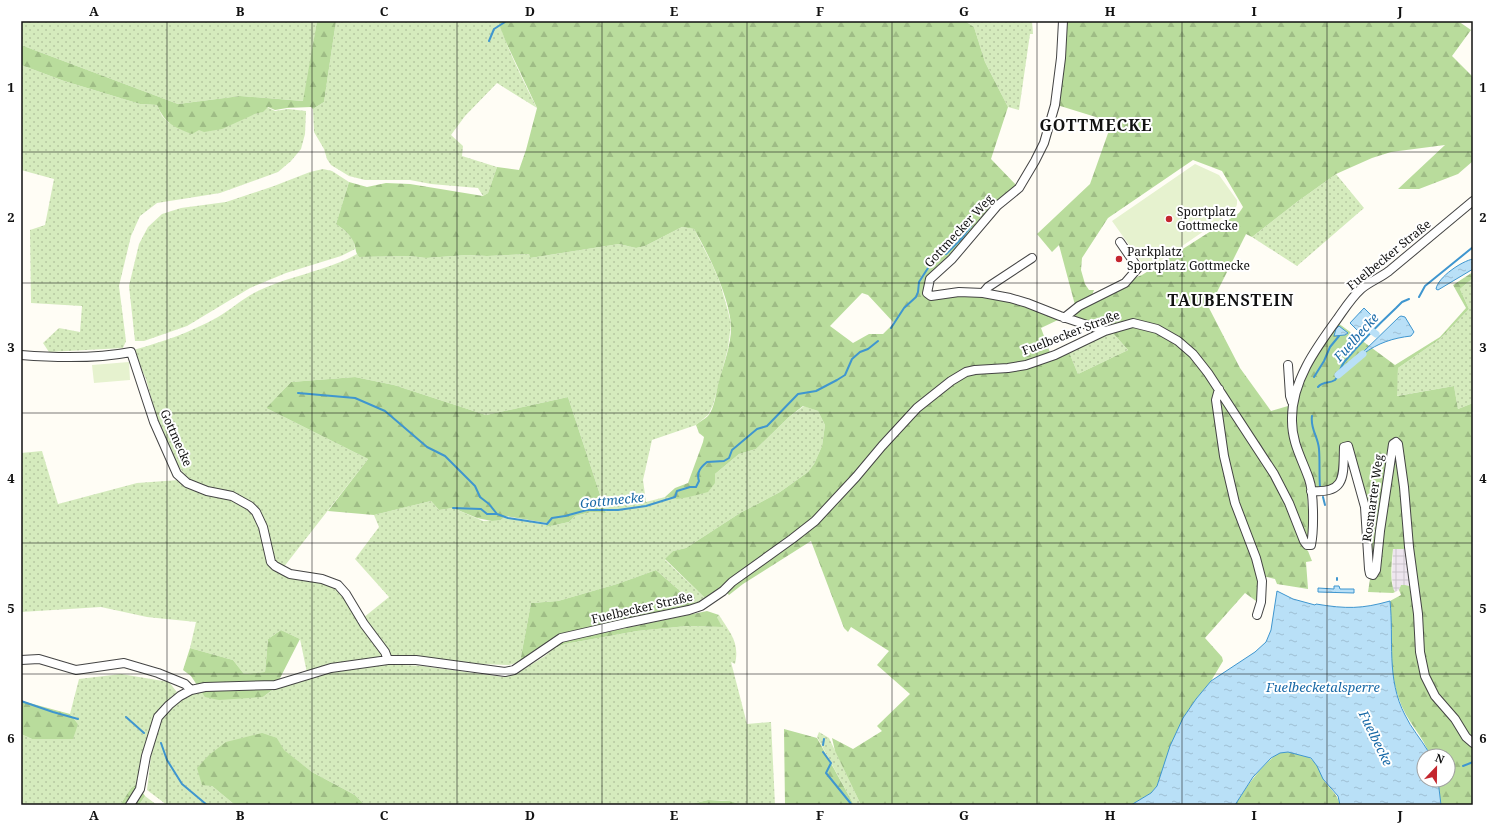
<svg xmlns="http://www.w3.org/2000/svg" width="1494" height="826" viewBox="0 0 1494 826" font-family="'Noto Serif',serif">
<defs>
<pattern id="industrial-grid" width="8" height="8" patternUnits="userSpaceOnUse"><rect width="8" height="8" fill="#eee6ef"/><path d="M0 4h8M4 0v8" fill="none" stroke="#cbc4cc"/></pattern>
<pattern id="grass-dots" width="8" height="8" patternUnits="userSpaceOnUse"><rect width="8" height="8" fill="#d5ebbd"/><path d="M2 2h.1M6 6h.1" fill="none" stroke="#b6c8a1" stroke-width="1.8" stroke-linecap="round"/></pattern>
<pattern id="forest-firs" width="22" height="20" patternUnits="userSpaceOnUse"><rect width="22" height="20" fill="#b9dc9c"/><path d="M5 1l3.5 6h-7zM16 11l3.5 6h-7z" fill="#9ebc85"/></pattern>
<pattern id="water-ripples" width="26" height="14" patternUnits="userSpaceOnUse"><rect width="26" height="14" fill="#b9e0f7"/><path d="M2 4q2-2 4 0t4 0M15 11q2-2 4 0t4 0" fill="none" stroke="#9ebfd3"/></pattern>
</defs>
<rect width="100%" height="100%" fill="#fffdf5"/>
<path fill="url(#industrial-grid)" d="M 1393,549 L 1407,549 L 1413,587 L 1401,585 L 1399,590 L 1395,592 L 1393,589 L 1392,577 Z"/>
<path fill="url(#grass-dots)" d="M 21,21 L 317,21 L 304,101 L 240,96 L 178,104 L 21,45 Z
M 336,21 L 500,21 C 498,31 530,94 537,108 L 497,83 L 465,116 L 451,135 L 463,146 L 462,156 L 497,167 L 488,193 L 483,196 L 478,188 L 431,184 L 410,180 L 365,180 L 349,176 L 331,165 L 327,159 L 324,149 L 314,132 L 313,109 L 324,102 Z
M 965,21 L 1032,21 L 1033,34 L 1030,34 L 1019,110 L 1008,107 L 985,62 L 974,27 Z
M 21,65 L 64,81 L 140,104 L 157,105 L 162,116 L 169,123 L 199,130 L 262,112 L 267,107 L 275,111 L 288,109 L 306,111 L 305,134 L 301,149 L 291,161 L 278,172 L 220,193 L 157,203 L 140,216 L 131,236 L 119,286 L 126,341 L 123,348 L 49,352 L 43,343 L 59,328 L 80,332 L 82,306 L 31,303 L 30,230 L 45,225 L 54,179 L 21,170 Z
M 323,169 L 332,171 L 349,182 L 336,224 C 344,230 355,237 355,249 L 341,256 L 286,273 L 250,288 L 187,326 L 144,341 L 135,341 L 129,286 L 139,244 L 148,227 L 162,214 L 181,208 L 226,202 L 274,186 L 310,172 Z
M 1336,174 L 1364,208 L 1297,266 L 1252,237 L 1297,202 Z
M 682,227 L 694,229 L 712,264 L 720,283 L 728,311 L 731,324 L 728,348 L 713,405 L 708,415 L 696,425 L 652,440 L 643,480 L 646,502 L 665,497 L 677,499 L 715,483 L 715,474 L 739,454 L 756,449 L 789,417 L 804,406 L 818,411 L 825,425 L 822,446 L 814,464 L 808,472 L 780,492 L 740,513 L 686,548 L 673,551 L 665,560 L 706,599 L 695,604 L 656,570 L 617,584 L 558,601 L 531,603 L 520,662 L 509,665 L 480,664 L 397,658 L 391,655 L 363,618 L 389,597 L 355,559 L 379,527 L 374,515 L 431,501 L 439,510 L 453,508 L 483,521 L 501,520 L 504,517 L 547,525 L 546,527 L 569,522 L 575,516 L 591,512 L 606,513 L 568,397 L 486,415 L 394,385 L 355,377 L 291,382 L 266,408 L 368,459 L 283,568 L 274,560 L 259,511 L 188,480 L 177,464 L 157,419 L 146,379 L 133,350 C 163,342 191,332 218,317 C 230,310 241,300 254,293 C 286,276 325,272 357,254 L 359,257 L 410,256 L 426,258 L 467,255 L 487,256 L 529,254 L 530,258 L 619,244 L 636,248 L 645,246 Z
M 1473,278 L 1473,403 L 1458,409 L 1454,386 L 1396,396 L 1398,368 L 1440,339 L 1469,309 L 1460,289 Z
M 1112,332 L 1128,350 L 1078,374 L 1069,352 Z
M 42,451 L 58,504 L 137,483 L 179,480 L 183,486 L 207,494 L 231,499 L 249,508 L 258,522 L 269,565 C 289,584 321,574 340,592 L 382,653 L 380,657 L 307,673 L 300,639 L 281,630 L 268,639 L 265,672 L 244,674 L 233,660 L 190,648 L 196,622 L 147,617 L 101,607 L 21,612 L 21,453 Z
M 719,615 C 730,633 740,642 735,664 L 731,662 L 747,724 L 771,722 L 775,805 L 743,805 L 730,801 L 721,800 L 708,800 L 687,805 L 365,805 L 355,795 L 312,772 L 283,750 L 277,738 L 212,786 L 235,805 L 167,805 L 147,790 L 151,756 L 158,717 L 156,715 L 142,753 L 137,784 L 131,788 L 120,805 L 21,805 L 21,734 L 32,739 L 78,724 L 70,714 L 79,679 L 121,674 L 169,682 L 180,696 L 195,689 L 263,697 L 274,689 L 333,671 L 384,664 L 422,666 L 503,677 L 519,672 L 545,656 L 555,647 L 556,648 L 565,644 L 637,631 L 687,626 L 721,627 L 717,617 Z
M 819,732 L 829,738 L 861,805 L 854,805 L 817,737 Z
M 145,796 L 157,805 L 139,805 Z"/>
<path fill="url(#forest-firs)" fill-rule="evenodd" d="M 317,21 L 336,21 L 324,102 L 313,109 L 311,107 L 287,108 L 275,110 L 268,107 L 263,112 L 255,114 L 222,129 L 204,132 L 199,130 L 192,134 C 173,127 165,123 157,105 L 140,104 L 64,81 L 21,65 L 21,45 L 178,104 L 240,96 L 303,101 Z
M 500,21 L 965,21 L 974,27 L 985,62 L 1008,107 L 991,159 L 1018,187 L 949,259 L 926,281 L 924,293 C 956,296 988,295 1019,303 C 1033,306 1047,314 1060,319 L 1041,328 L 1052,358 L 1069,352 L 1078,374 L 1128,350 L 1112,332 L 1131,325 L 1147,328 L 1166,336 L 1188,354 L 1206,375 L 1271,473 L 1293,520 L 1303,547 L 1308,551 L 1312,561 L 1306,562 L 1308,589 L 1277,584 L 1275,579 L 1267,577 L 1260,577 L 1260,585 L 1256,601 L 1245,593 L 1205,638 L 1222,657 L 1223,661 L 1211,681 L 1196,699 L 1183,718 L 1157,786 L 1151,793 L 1131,805 L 861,805 L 835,751 L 832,738 L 853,749 L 882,731 L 877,726 L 910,694 L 877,665 L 889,651 L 851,627 L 848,632 L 844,628 L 811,541 L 743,584 L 729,595 L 722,588 L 706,599 L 665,559 L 673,551 L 686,548 L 740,513 L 780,492 L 808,472 L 814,464 L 822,446 L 825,425 L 818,411 L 803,406 L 789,417 L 756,449 L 739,454 L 715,474 L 715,483 L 708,492 L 689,497 L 677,499 L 665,497 L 675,488 L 688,483 L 703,442 L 704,437 L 699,433 L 696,425 C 699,422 705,419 708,416 C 715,408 716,391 719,381 C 724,363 732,343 731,324 C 728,294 709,255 694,229 L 682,227 L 645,246 L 636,248 L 619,244 L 530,258 L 529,254 L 487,256 L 467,255 L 426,258 L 410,256 L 359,257 C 355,252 356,248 354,243 C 350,234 343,229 336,224 L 349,182 L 367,187 L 386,183 L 410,184 L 483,196 L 488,193 L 497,167 L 519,170 L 526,150 L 537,108 L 505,40 L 499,24 ZM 862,293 L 868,295 L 894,323 L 883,334 L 869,334 L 853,343 L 830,326 Z
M 1066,21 L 1458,21 L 1471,30 L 1452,56 L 1473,77 L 1473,161 L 1458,174 L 1419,189 L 1398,189 L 1445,145 L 1391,152 L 1372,158 L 1336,174 L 1297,202 L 1252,237 L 1246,234 L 1209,308 L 1240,368 L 1271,411 L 1288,406 L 1291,443 L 1306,481 L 1307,487 L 1309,531 L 1308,537 L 1306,539 L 1296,515 L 1182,341 L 1132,321 L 1119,322 L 1105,327 L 1074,317 L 1073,315 C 1088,300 1110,292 1130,284 L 1129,280 L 1142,275 L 1233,217 L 1239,213 L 1243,207 L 1222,171 L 1193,160 L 1108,218 L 1082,258 L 1081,270 L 1085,284 L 1089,290 L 1094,290 L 1092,295 L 1075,305 L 1059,245 L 1052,252 L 1037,234 L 1090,184 L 1112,122 L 1057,105 Z
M 1473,272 L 1473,278 L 1460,289 L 1469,309 L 1440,339 L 1398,368 L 1397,396 L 1454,386 L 1458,409 L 1473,403 L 1473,805 L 1441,805 L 1438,780 L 1448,780 L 1448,756 L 1430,756 C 1423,735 1406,721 1399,699 C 1387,668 1393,633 1390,601 L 1401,595 L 1399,590 L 1401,585 L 1405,585 L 1413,587 L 1407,549 L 1393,549 C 1392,560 1389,583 1395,592 L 1393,593 L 1368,592 L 1372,566 L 1370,537 L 1348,442 L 1344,442 L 1342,445 L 1338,482 L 1322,489 L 1313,487 L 1295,435 L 1297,397 L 1303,382 L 1314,359 L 1338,323 L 1395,365 L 1440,337 L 1466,308 L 1453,285 Z
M 355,377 L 394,385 L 486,415 L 568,397 L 606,513 L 591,512 L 575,516 L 569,522 L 546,527 L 547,523 L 505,516 L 501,520 L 492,521 L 477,518 L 453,508 L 439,510 L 431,501 L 374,515 L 328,511 L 368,459 L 266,408 L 291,382 Z
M 656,570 L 695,604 L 689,607 L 561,635 L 534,651 L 520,662 L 531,603 L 558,601 L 617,584 Z
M 707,611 L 719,615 L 717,617 L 722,627 L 687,626 L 637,631 L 565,644 L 555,648 L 555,647 L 563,641 Z
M 281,630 L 300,639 L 275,688 L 263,697 L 219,700 L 205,697 L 191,676 L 183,670 L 190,648 L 233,660 L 244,674 L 265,672 L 268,639 Z
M 22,701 L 70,714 L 78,724 L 73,739 L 32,739 L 21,734 Z
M 784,729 L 817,738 L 854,805 L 785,805 Z
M 262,733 L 277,738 L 284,750 L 312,772 L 355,795 L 365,805 L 235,805 L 212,786 L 202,785 L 197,768 L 209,755 L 226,742 Z
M 1280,752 C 1293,751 1309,754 1317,765 C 1320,769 1321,775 1323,779 C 1330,790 1336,791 1340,805 L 1235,805 C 1248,785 1260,766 1280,752 Z
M 137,784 L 145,796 L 139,805 L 120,805 L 131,788 Z
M 708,800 L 730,801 L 743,805 L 687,805 Z"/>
<path fill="#e6f2cf" d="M 1195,164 L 1219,175 L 1237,200 C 1238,209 1232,212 1226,216 L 1147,270 L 1112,221 Z
M 129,362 L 130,380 L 94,383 L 92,365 Z"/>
<path fill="url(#water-ripples)" stroke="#3f96cf" d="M 1473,259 L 1473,269 L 1438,290 L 1436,289 C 1438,277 1462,261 1473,259 Z
M 1364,308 L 1373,317 L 1359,332 L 1350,323 Z
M 1401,316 L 1405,317 L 1414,332 L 1411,336 C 1393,338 1378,343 1363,354 L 1362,353 L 1399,317 Z
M 1339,326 L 1348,333 L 1345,335 L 1334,336 L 1336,329 Z
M 1334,586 L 1339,586 L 1340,589 L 1354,589 L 1354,593 L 1318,592 L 1318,588 L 1334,589 Z
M 1277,591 L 1293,599 L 1315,605 L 1316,604 C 1346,609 1362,609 1390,601 C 1394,639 1386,679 1405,715 C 1411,728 1421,739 1428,751 L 1430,756 L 1424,756 L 1424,780 L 1438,780 L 1441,805 L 1340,805 L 1338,796 L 1323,779 L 1317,766 L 1311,758 L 1288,752 L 1280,753 L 1271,758 L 1253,777 L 1235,805 L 1131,805 L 1151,793 L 1157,786 L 1170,746 L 1183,718 L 1196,699 L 1211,681 L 1255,652 L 1266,642 L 1271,630 Z"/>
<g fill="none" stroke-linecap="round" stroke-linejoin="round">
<path stroke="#3f96cf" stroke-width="2" d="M 489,41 L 494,29 L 505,22 L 505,21
M 946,254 L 962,238 L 971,226
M 1419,297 L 1425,286 L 1473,247
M 891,328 L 904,308 L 916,297 L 918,292 L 919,282 L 928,268
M 1314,377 L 1324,361 L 1330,347 L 1339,336
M 1318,387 C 1323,381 1329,384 1335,380 C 1339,376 1340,367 1345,361 C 1361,342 1378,325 1396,308 L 1402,302 L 1409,299
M 298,393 L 355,398 L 385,411 L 427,447 L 445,456 L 475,486 L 480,497 L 489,504 L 497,514 L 508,518 L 547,524 L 552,518 L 565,516 L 587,510 L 618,510 L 646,506 L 675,497 L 677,491 L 690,487 L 696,487 L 699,481 C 696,472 701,467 707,462 L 724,461 L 729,458 L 732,450 L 738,445 L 757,429 L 767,426 L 798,394 L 816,391 L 837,380 L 845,375 L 852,359 L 860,352 L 868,349 L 878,341
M 1312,416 C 1310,429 1318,436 1319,449 C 1320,461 1319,474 1320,487
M 1323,497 L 1325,505
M 453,508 L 481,509 L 487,514 L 497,514
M 1337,578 L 1337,580
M 21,701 L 53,712 L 78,719
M 126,717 L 144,733
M 161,743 L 167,760 L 182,784 L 207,805
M 823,745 L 824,739
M 823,752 L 831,763 L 826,773 L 852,805
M 1463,766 L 1473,762"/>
<path stroke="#b9e0f7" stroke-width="7" d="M 1372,331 L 1376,334
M 1338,375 L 1363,354"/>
<g stroke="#444" stroke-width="10">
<path id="minor" d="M 1063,21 L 1061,58 L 1055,105 L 1044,143 L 1035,161 L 1019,188 L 997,206 L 952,259 L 930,279 L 927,293 L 931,296 L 959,292 L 983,293 L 1010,298 L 1027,303 L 1060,316 L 1105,331
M 983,293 L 988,287 L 1032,258
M 1064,318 L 1079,306 L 1125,283 L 1138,268 L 1120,242
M 21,355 C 58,358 95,359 131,352 L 154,422 L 177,474 L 187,483 L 207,491 L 232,496 L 250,506 L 256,512 L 263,527 L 271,562 L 275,566 L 290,574 L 322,579 L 338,585 L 346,594 L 364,624 L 385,652 L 388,660
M 1288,365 L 1290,396 L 1292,402
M 1219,389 L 1216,400 L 1224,456 L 1235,503 L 1256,558 L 1262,581 L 1261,602 L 1257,615
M 1311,491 C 1347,494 1343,475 1344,447 L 1348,446 L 1365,507 L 1369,569 L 1370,574 L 1373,575 L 1376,570 L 1380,531 L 1393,444 L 1396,442 L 1398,444 L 1404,487 L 1409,547 L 1418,614 L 1420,652 L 1425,676 L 1435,696 L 1455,719 L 1466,737 L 1473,743
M 21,660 L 39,659 L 76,670 L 124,663 L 158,673 L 185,684 L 191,690
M 130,805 L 140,789 L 146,756 L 158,717 L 169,705 L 180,696 L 191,690 L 205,687 L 275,685 L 331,668 L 388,660 L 416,660 L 505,672 L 514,670 L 561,638 L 626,623 L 689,610 L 701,606 L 723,591 L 732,582 L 792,539 L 815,521 L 856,477 L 882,446 L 917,408 L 951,381 L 966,372 L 975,370 L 1008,368 L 1026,365 L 1055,355 L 1105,331 L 1133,323 L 1157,329 L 1178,341 L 1193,354 L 1208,373 L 1274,474 L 1289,503 L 1304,541 L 1307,545 L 1311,545 C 1314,530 1314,493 1309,479 C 1302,459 1292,443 1292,421 C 1291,382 1316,348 1338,318 C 1345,308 1352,297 1361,289 C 1369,282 1380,278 1389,271 C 1417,248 1445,224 1473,201"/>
</g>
<use href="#minor" stroke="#fff" stroke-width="8"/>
</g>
<path fill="none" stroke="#111" stroke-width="1" stroke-opacity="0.55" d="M 167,21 L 167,805M 312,21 L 312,805M 457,21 L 457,805M 602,21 L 602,805M 747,21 L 747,805M 892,21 L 892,805M 1037,21 L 1037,805M 1182,21 L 1182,805M 1327,21 L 1327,805M 21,152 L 1473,152M 21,283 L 1473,283M 21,413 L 1473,413M 21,543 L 1473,543M 21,674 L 1473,674"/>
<g fill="#c4262e" stroke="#fff" stroke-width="1.5">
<circle cx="1169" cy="219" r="4"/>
<circle cx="1119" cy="259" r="4"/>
</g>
<g text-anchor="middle" stroke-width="4" stroke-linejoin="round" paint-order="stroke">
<g font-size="12" fill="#111" stroke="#fff" text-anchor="start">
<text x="1177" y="216">Sportplatz<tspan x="1177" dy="14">Gottmecke</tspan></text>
<text x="1127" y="256">Parkplatz<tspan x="1127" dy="14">Sportplatz Gottmecke</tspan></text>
</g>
<g font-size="12" fill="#111" stroke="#fff">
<text transform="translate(959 231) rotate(-47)" y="4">Gottmecker Weg</text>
<text transform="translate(1389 255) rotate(-39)" y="4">Fuelbecker Straße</text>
<text transform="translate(1071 333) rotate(-21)" y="4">Fuelbecker Straße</text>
<text transform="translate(176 438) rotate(66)" y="4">Gottmecke</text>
<text transform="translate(1373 498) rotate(-82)" y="4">Rosmarter Weg</text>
<text transform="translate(642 608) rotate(-13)" y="4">Fuelbecker Straße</text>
</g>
<g font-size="13" font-style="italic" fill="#1768a6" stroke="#fff">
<text transform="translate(1356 337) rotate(-48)" y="5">Fuelbecke</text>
<text transform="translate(612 500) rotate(-6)" y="5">Gottmecke</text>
<text x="1323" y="692">Fuelbecketalsperre</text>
<text transform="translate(1376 738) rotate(64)" y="5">Fuelbecke</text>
</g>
<g font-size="16" font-weight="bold" letter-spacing="1" fill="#111" stroke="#fff">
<text x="1096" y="131">GOTTMECKE</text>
<text x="1231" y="306">TAUBENSTEIN</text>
</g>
</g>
<rect width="1494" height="826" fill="none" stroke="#ffffff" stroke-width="44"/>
<g transform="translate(1436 768) rotate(22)"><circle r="19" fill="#ffffff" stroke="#a0a0a0"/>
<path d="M0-3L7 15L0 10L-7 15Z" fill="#c4262e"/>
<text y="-6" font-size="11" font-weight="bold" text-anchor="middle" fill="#111111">N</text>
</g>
<rect x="22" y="22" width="1450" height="782" fill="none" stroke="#111" stroke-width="1.5"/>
<g font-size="13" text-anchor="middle" font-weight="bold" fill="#111">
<text x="94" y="16">A</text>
<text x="240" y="16">B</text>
<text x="384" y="16">C</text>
<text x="530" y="16">D</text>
<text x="674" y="16">E</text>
<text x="820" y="16">F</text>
<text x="964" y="16">G</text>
<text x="1110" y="16">H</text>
<text x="1254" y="16">I</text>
<text x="1400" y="16">J</text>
<text x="11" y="92">1</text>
<text x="1483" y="92">1</text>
<text x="11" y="222">2</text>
<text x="1483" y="222">2</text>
<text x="11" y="352">3</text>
<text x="1483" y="352">3</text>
<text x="11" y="483">4</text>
<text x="1483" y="483">4</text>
<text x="11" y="613">5</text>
<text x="1483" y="613">5</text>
<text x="11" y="743">6</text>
<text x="1483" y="743">6</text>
<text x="94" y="820">A</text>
<text x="240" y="820">B</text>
<text x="384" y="820">C</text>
<text x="530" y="820">D</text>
<text x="674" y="820">E</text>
<text x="820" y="820">F</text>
<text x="964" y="820">G</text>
<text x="1110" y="820">H</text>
<text x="1254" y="820">I</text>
<text x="1400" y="820">J</text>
</g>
</svg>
